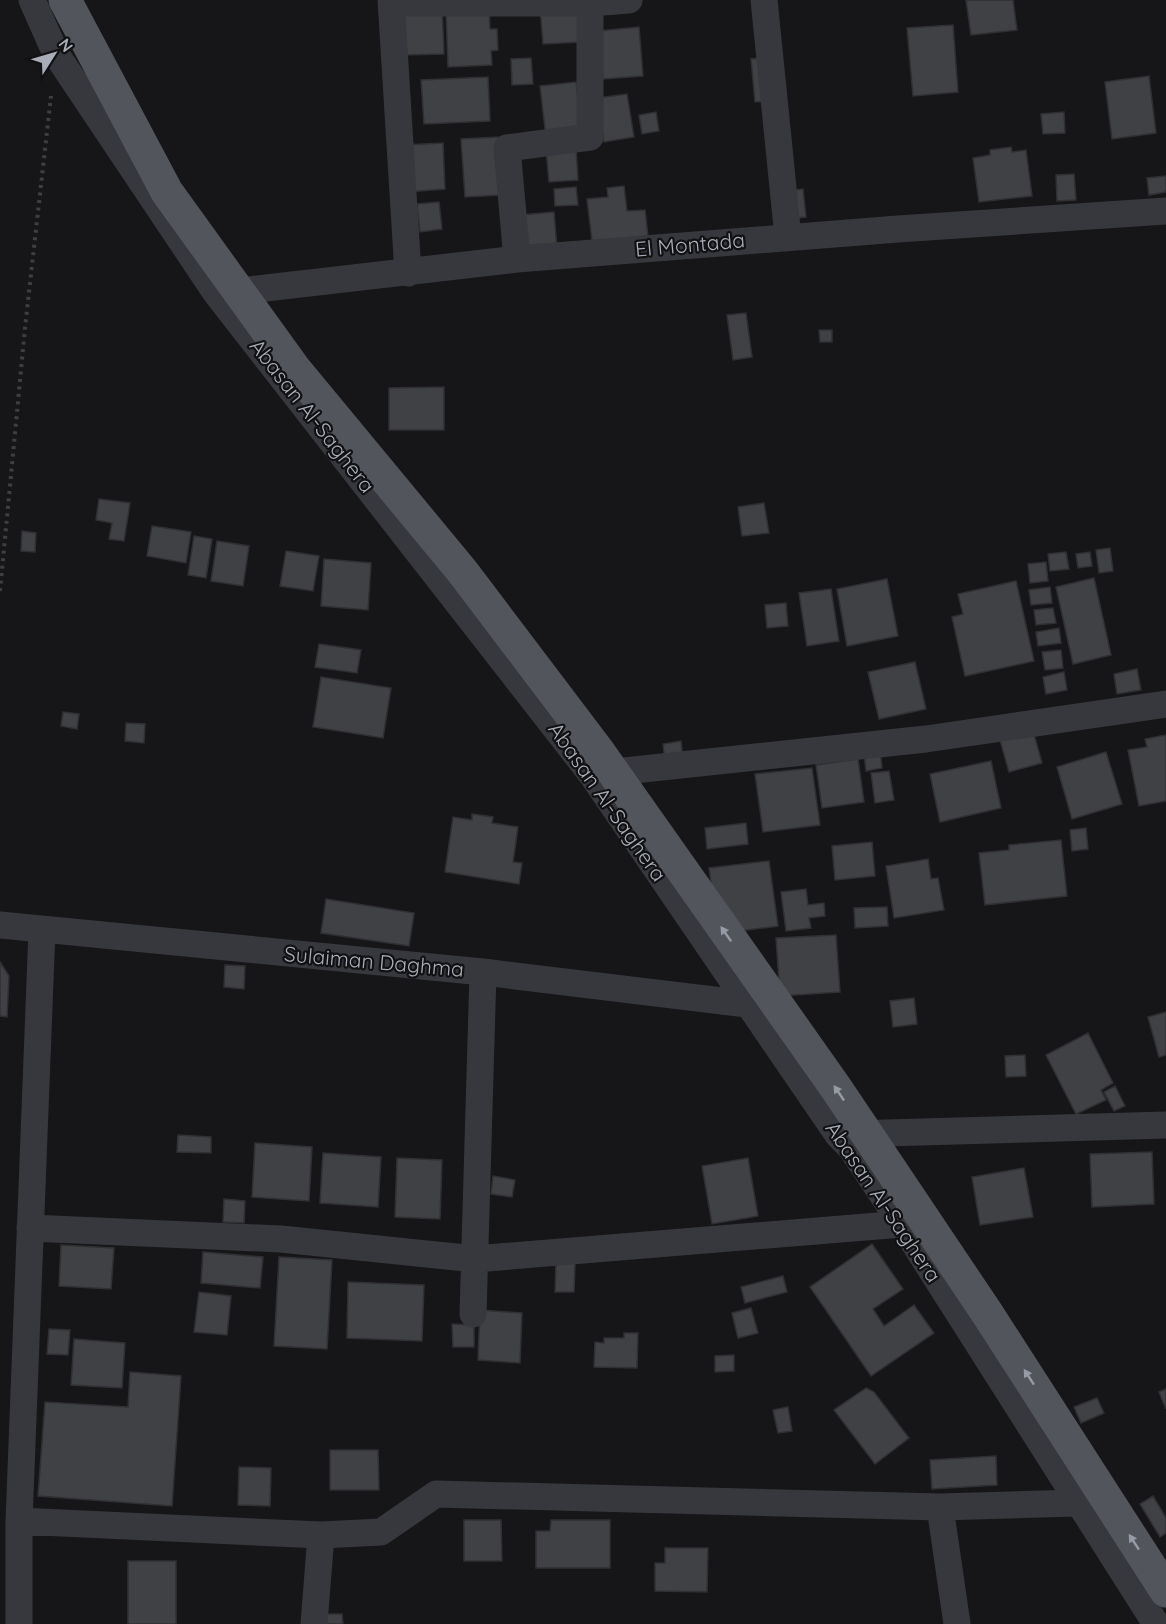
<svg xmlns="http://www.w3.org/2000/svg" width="1166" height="1624" viewBox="0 0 1166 1624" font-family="Quicksand,sans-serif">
<rect width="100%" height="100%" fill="#161618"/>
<path fill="#404145" stroke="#303034" stroke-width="1.5" d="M 966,0 L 1013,0 L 1017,30 L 971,35 Z
M 578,5 L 580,42 L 543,44 L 540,6 Z
M 442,7 L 444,54 L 406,55 L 404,9 Z
M 489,8 L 490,29 L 497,29 L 498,50 L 491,51 L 492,65 L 448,67 L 446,9 Z
M 953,25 L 958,92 L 913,96 L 907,28 Z
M 639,27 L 643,76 L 603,79 L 598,31 Z
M 768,57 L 773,101 L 755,102 L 751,59 Z
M 531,58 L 533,84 L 512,85 L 511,59 Z
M 1149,76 L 1156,133 L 1112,139 L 1105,82 Z
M 488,77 L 490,121 L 424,124 L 421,80 Z
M 576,82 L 581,126 L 546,137 L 540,86 Z
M 627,94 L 634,137 L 604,142 L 598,98 Z
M 656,112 L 659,131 L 642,134 L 639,115 Z
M 1064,112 L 1065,133 L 1043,134 L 1041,114 Z
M 498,137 L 502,195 L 465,197 L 461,139 Z
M 443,143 L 445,189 L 407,192 L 404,145 Z
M 1011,147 L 1012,152 L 1026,150 L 1032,196 L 979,202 L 973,158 L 990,155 L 990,150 Z
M 576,148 L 578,180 L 549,182 L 546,150 Z
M 1074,174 L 1076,200 L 1057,201 L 1056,175 Z
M 1166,176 L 1166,192 L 1149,195 L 1147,178 Z
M 624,186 L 627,211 L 645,210 L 648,236 L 592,241 L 587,199 L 608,197 L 607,188 Z
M 576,187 L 578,205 L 555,206 L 554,189 Z
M 803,189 L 806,217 L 788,219 L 785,191 Z
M 439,202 L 442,229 L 420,232 L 417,204 Z
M 554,212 L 557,249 L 523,252 L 520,215 Z
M 746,313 L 752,357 L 733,360 L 727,315 Z
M 819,330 L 832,330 L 832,342 L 820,342 Z
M 444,387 L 444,430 L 389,430 L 389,388 Z
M 99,499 L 130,503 L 124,541 L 109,539 L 112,523 L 96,520 Z
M 764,503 L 769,533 L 742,536 L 738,507 Z
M 152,526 L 191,532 L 186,563 L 147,556 Z
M 22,531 L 36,533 L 35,552 L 21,551 Z
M 194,536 L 212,539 L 206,578 L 188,575 Z
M 217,541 L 249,546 L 243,586 L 211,581 Z
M 1110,548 L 1113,571 L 1099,573 L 1096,550 Z
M 286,551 L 319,556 L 313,591 L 280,586 Z
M 1066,552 L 1069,569 L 1050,571 L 1048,554 Z
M 1090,552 L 1092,566 L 1078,568 L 1076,554 Z
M 324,559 L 371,563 L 368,610 L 321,606 Z
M 1046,562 L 1048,581 L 1030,583 L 1028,564 Z
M 1094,578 L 1111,655 L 1073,664 L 1056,587 Z
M 887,579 L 898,636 L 847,646 L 837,589 Z
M 1016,581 L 1034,661 L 965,676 L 952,617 L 963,614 L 958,594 Z
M 1050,587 L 1052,603 L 1031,605 L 1029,590 Z
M 831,589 L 839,641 L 807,646 L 799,593 Z
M 786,603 L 788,626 L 767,628 L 765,605 Z
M 1053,608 L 1056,623 L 1036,625 L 1034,610 Z
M 1059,628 L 1061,643 L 1038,646 L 1036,632 Z
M 319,644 L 361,650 L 357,673 L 315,667 Z
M 1061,650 L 1063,668 L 1045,670 L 1042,652 Z
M 915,662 L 926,709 L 879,719 L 868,672 Z
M 1137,669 L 1141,690 L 1117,694 L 1114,674 Z
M 1064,672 L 1067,690 L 1046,694 L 1043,677 Z
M 321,677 L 391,688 L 383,738 L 313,727 Z
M 63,712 L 79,714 L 77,729 L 61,726 Z
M 126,723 L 145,724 L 144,743 L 125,741 Z
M 1033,731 L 1042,763 L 1009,772 L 1000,740 Z
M 1166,735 L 1166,801 L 1139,806 L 1128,750 L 1147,747 L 1145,739 Z
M 681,741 L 683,759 L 665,761 L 663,744 Z
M 880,750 L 882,768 L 866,771 L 864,753 Z
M 1106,752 L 1122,804 L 1072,819 L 1057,767 Z
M 858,759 L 864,802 L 822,808 L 816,765 Z
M 991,761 L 1001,808 L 940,822 L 930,774 Z
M 812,768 L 820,825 L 763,832 L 755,774 Z
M 889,771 L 894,800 L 875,803 L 871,773 Z
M 472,814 L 493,817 L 492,823 L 518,827 L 513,862 L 522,863 L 519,884 L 445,872 L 453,817 L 472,820 Z
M 746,823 L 748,844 L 707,849 L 705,828 Z
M 1086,828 L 1088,849 L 1072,851 L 1070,830 Z
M 1061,840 L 1067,896 L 985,905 L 979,853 L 1009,850 L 1009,845 Z
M 872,842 L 875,876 L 835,880 L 832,846 Z
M 928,859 L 931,879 L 938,878 L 944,910 L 894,918 L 886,866 Z
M 769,861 L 778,926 L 718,934 L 709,868 Z
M 806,889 L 808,905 L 824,903 L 825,916 L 809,918 L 811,928 L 786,931 L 781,892 Z
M 326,899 L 414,913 L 409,946 L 321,933 Z
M 887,907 L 888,926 L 855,928 L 854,908 Z
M 836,935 L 840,992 L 780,996 L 776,938 Z
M 0,962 L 9,976 L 7,1017 L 0,1016 Z
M 225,965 L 245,966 L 244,989 L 224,987 Z
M 914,998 L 917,1024 L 893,1027 L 890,1001 Z
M 1166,1012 L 1166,1055 L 1159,1057 L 1148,1017 Z
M 1088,1033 L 1113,1083 L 1101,1090 L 1106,1100 L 1076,1114 L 1046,1055 Z
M 1025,1055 L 1026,1076 L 1006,1077 L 1005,1056 Z
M 1115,1086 L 1125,1106 L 1114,1111 L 1104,1092 Z
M 178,1135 L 211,1137 L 211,1153 L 177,1152 Z
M 255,1143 L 312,1147 L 309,1201 L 252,1197 Z
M 1152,1152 L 1154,1204 L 1092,1207 L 1090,1154 Z
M 323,1153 L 381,1157 L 378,1207 L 320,1203 Z
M 397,1158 L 442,1160 L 440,1219 L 395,1217 Z
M 748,1158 L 758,1216 L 712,1224 L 702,1166 Z
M 1024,1168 L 1033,1217 L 980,1225 L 972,1177 Z
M 493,1176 L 515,1180 L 512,1197 L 491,1194 Z
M 224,1199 L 245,1201 L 244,1223 L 223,1222 Z
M 872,1244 L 903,1289 L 873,1309 L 884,1326 L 914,1305 L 934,1333 L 871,1376 L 810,1287 Z
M 61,1245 L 114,1248 L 111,1289 L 59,1286 Z
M 203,1252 L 263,1257 L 260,1288 L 201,1283 Z
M 279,1257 L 332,1260 L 327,1349 L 274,1346 Z
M 556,1262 L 575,1263 L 574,1292 L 555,1292 Z
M 783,1276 L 787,1292 L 745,1303 L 741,1287 Z
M 348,1282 L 424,1285 L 422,1341 L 347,1338 Z
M 199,1292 L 231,1296 L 227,1335 L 194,1332 Z
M 751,1308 L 758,1333 L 738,1338 L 732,1313 Z
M 480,1310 L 522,1313 L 520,1363 L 478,1360 Z
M 452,1324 L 474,1325 L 474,1347 L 453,1347 Z
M 49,1329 L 70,1330 L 68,1355 L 47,1354 Z
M 624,1333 L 638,1333 L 637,1368 L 594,1367 L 595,1342 L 604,1343 L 604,1338 L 624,1338 Z
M 74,1339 L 125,1343 L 122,1388 L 71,1385 Z
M 734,1355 L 734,1371 L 715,1372 L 715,1356 Z
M 130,1372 L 181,1376 L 172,1506 L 38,1496 L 45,1402 L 128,1407 Z
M 866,1388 L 874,1392 L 909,1438 L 875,1464 L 834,1410 Z
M 1166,1389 L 1166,1409 L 1159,1392 Z
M 1097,1398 L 1104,1413 L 1081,1423 L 1074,1407 Z
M 788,1407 L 792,1431 L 778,1433 L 773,1410 Z
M 330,1450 L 378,1450 L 379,1490 L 330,1490 Z
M 996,1456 L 997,1485 L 932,1489 L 930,1460 Z
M 239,1467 L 271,1468 L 270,1506 L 238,1505 Z
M 1153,1496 L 1166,1518 L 1166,1533 L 1160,1537 L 1140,1504 Z
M 464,1520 L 501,1520 L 502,1561 L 464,1561 Z
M 551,1520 L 610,1520 L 610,1568 L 536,1568 L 536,1531 L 550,1531 Z
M 665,1548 L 708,1548 L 707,1592 L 655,1591 L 655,1563 L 665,1563 Z
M 128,1561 L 176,1561 L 176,1624 L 128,1624 Z
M 323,1614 L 342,1614 L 343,1624 L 323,1624 Z"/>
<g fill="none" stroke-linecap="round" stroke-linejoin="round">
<path stroke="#3d3f44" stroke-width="4" stroke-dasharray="3 4.5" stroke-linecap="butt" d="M 0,591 L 25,328 L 51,96"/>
<path stroke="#37383d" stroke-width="27" d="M 32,0 L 56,54 L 216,293 L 592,775 L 838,1135 L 851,1148 L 902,1224 L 1156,1624
M 391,0 L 408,273
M 764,0 L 788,237
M 392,3 L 590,3 L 629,0
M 517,259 L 507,148 L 590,137 L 590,3
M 223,293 L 517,259 L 898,229 L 1166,211
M 596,774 L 926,739 L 1166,704
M 0,925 L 483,972 L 747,1004
M 851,1134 L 1166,1125
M 30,1228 L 281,1239 L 475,1259 L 902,1224
M 473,1314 L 483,972
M 940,1507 L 957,1624
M 19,1521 L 321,1535 L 381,1532 L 436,1494 L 940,1507 L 1077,1503
M 19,1624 L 19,1521 L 42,930
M 314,1624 L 321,1535"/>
<path stroke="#53555c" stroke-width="33" d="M 65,0 L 167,192 L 294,368 L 462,571 L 599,752 L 836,1088 L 987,1313 L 1166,1591"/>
</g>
<defs><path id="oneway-solid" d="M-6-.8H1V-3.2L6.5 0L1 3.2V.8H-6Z" transform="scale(1.5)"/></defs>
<g fill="#979ba6">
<use href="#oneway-solid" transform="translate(726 934) rotate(-125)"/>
<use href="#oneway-solid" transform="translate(839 1093) rotate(-124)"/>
<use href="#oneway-solid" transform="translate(1029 1377) rotate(-123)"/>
<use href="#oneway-solid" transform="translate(1134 1542) rotate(-123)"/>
</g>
<g text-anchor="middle" stroke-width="4.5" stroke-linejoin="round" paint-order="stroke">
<g font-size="21" fill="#a8adb8" stroke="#111113">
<text transform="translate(690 245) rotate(-5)" y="7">El Montada</text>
<text transform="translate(312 416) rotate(52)" y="7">Abasan Al-Saghera</text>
<text transform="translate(607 802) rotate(55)" y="7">Abasan Al-Saghera</text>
<text transform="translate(374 962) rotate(5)" y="7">Sulaiman Daghma</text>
<text transform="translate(883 1202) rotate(56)" y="7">Abasan Al-Saghera</text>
</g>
</g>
<g transform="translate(54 54) rotate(53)" stroke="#111113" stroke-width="4.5" paint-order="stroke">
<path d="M0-4.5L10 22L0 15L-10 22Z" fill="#a8adb8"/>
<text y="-9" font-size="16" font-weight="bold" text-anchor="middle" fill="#a8adb8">N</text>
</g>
</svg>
